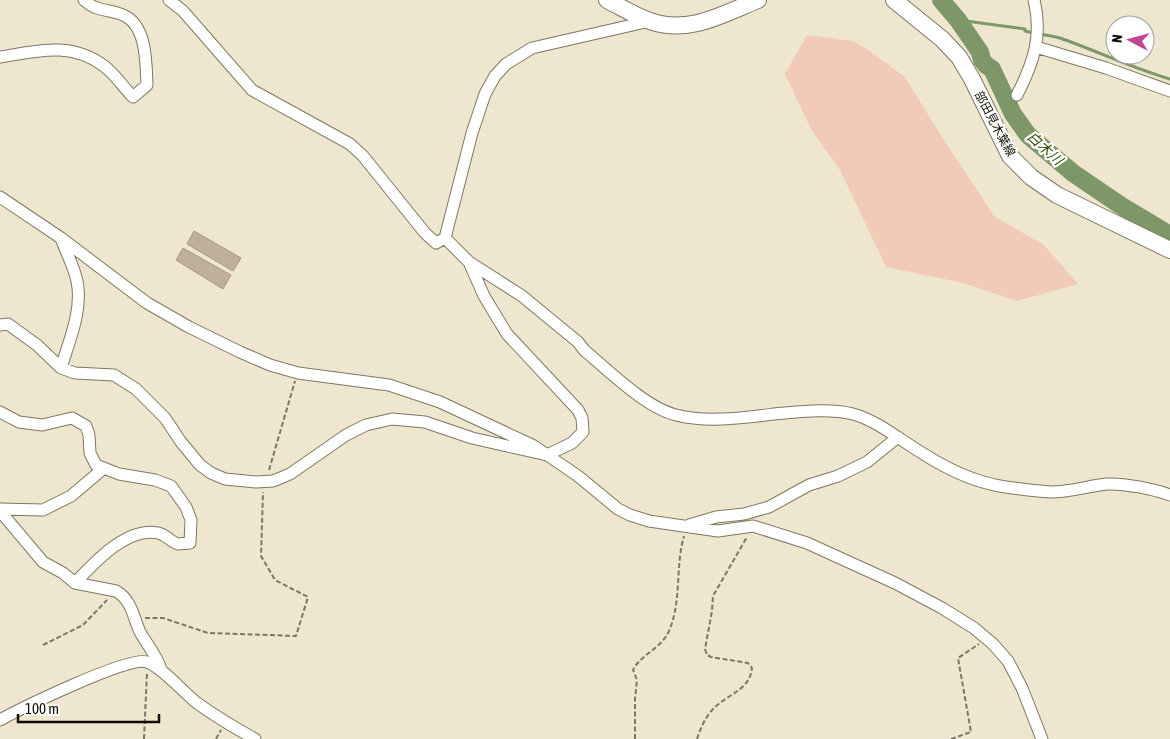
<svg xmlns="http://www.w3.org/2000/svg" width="1170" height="739" viewBox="0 0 1170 739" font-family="'Asap Condensed','Noto Sans JP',sans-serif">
<rect width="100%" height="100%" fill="#efe6cf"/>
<path fill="#f1cab8" d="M 807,35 L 853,41 L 868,50 L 905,77 L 943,139 L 994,216 L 1044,245 L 1078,284 L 1017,301 L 963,283 L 886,267 L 840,170 L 811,129 L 785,74 Z"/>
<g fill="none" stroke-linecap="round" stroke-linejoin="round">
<path stroke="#7e9769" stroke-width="3" d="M 958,20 L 1025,29 L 1025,31 C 1036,34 1049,35 1060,38 C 1097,51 1132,68 1170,79"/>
<path stroke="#7e9769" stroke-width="18" d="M 941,0 L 958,20 L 980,52 L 982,60 L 986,65 L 992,69 L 1013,114 L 1028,135 L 1073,173 L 1120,205 L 1170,235"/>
</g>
<path fill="#c1af9d" stroke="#a69584" d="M 194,231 L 241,258 L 233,271 L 187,244 Z
M 183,248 L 231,275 L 223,289 L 176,260 Z"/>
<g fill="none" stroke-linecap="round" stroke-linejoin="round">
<g stroke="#7f7762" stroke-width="13">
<path id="minor" d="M 169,0 L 183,11 L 252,90 L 350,144 L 363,156 L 425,233 L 436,243 L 445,238 L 472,133 L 485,94 L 495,76 L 506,64 L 532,48 L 650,21
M 1036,47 L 1106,68 L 1170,91
M 0,57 C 37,51 71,41 104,66 C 115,74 123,87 133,97 L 147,85 C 146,63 147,25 123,15 C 115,11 105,11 97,8 C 92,7 88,3 84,0
M 1017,95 C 1033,64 1043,36 1034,0
M 0,197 L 61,238 L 147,303 L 189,327 L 240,352 L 270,365 L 298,373 L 389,385 L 440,402 L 534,446 L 578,476 L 618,509 L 630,515 L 649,521 L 718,531 L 753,526 L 807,543 L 895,583 L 942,608 L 974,628 L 993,644 L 1008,661 L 1022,688 L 1042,739
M 61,238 C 66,252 74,267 77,281 C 83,310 69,341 61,368
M 445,238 L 469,262 L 522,296 L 578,342 L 584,350 C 608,370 646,408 676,415 C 707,423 742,418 774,414 C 799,412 828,408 853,414 C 878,421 900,440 922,453 C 947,469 976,483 1006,487 C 1020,489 1036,491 1051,492 C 1069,492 1089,486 1107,484 C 1123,483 1154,489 1170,495
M 0,325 L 8,324 L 37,345 L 61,368 L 75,373 L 114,375 L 136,389 L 165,418 L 181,442 L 200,465 L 211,473 L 225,479 L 256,482 L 273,481 L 290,474 L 346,435 L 366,425 L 392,419 L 425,422 L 472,438 L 547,455 L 572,443 L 583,432 L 582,418 L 578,410 L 507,334 L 484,296 L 469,262
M 0,412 L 19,422 L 42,425 L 72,418 L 86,426 L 89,435 L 90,453 L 96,465 L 119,474 L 155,480 L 171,486 L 186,507 L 191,520 L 190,543 C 186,543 181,544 178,544 C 171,542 165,534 158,533 C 127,526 94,563 75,583
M 0,509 L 43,510 L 71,496 L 104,468
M 0,511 L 43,562 L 63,573 L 75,583 L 116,591 C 132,600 133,617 140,632 C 147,645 157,655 161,670
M 689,525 L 716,517 L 744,514 L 769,507 L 809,485 L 838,476 L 867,462 L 898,437
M 0,720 C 22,708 128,656 147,662 C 162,667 183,692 197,703 C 215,716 235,728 255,739"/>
</g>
<g stroke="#7f7762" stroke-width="18">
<path id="secondary" d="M 607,0 C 621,7 635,16 650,21 C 688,35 723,14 758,0
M 894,0 L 942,39 L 959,57 L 972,79 L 1010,156 L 1031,177 L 1057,195 L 1170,250"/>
</g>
<path stroke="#7c7668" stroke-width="2" stroke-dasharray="5 2.5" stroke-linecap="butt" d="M 269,470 L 295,381
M 145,618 L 163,618 L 208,633 L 296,636 L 308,597 L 275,580 L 261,556 L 263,492
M 43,645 L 83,625 L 107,600
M 144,739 L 147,672
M 216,739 L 221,730
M 635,739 L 635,699 L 637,680 L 633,670 C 641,654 661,649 669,631 C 682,601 675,567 684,536
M 697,739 C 700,729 706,716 714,708 C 728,694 750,690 752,668 L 748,663 L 711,657 L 707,655 L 705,649 L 712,611 L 713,596 L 747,537
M 951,739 L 971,732 L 958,658 L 979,644"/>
<use href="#minor" stroke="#fff" stroke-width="11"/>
<use href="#secondary" stroke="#fff" stroke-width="16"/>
</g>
<g text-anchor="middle" stroke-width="4.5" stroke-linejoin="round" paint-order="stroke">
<g font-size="12" fill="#0f0c05" stroke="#fff">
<text transform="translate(995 124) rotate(62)" y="4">部田見木葉線</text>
</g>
<g font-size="14" font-style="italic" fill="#2c4b00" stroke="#fff">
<text transform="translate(1045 148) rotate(42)" y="5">白木川</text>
</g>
</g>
<g transform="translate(1130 40) rotate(276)"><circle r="24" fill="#ffffff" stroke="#9f9e9b"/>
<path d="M0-4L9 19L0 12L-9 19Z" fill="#c14596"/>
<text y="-8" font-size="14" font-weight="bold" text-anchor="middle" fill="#0f0c05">N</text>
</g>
<path d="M18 714v8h141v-8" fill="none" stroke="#0f0c05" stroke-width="2.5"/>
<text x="25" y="714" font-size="15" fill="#0f0c05" stroke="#ffffff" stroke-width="4" paint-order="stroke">100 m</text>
</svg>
